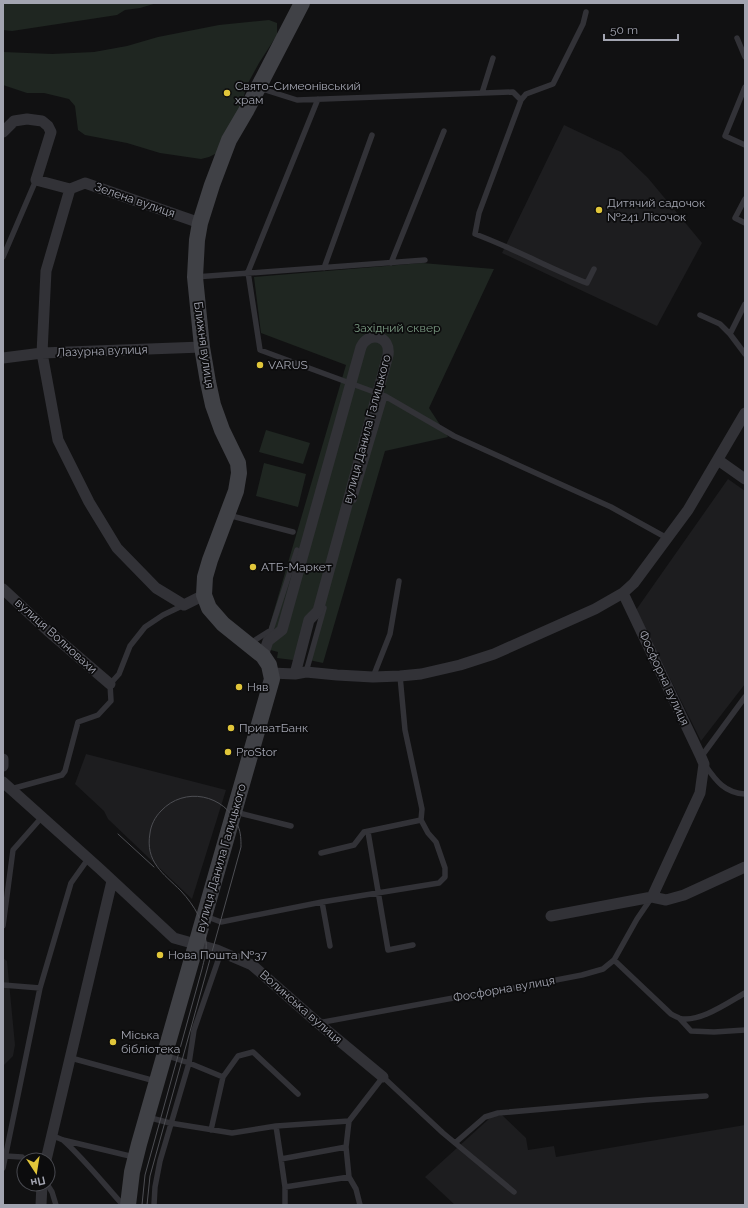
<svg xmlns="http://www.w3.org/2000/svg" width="748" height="1208" viewBox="0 0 748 1208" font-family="Raleway,sans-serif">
<rect width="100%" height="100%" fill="#111112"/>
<path fill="#1d1d1f" d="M 564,125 L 621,152 L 648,178 L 702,243 L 657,326 L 502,253 Z
M 728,479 L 745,491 L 745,684 L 701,741 L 636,610 Z
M 86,754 L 226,790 L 192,899 L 108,819 L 104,811 L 75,784 Z
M 3,958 L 7,961 L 15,1045 L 13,1056 L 3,1066 Z
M 502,1115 L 526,1138 L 528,1150 L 554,1146 L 556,1157 L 745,1125 L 745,1205 L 455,1205 L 425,1177 L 491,1117 Z"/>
<path fill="#1f2621" d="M 3,3 L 157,3 L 140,8 L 125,10 L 117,15 L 12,31 L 3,30 Z
M 269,20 L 277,23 L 277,35 L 259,63 L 247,85 L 239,114 L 217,153 L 209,157 L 201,159 L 160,153 L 127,143 L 85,135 L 78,130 L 75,106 L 69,99 L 44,93 L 27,93 L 3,85 L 3,52 L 52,54 L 94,52 L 127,46 L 158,37 L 219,25 Z
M 422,263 L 494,269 L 429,408 L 448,437 L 385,451 L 323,663 L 309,660 L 322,613 L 318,611 L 293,660 L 277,658 L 278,652 L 263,648 L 346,365 L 261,333 L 254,277 Z
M 266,430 L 310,443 L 303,464 L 259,452 Z
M 264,463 L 306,474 L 298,507 L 256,496 Z"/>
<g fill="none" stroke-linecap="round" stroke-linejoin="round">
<path stroke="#323237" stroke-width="5.5" d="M 586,12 L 583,24 L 553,84 L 526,94 L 521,100 L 479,213 L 475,234 C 513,248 549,268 587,283 L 594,269
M 737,38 L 745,57
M 745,87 L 725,136 L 745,145
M 259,88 L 297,100 L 513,92 L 521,100
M 482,93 L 493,58
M 318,99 L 248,272 L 260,350 L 385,396 L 454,436 L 611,507 L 667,538
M 745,199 L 735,218 L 745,223
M 3,257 L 36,180
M 391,263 L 444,131
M 324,268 L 372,135
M 195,277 L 425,260
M 700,315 L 720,324 L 730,334 L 745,354
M 730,334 L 745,304
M 354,500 L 385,396
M 228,515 L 293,532
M 249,644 L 271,630 L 297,550
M 306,672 L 324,608
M 373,677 L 390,634 L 399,581
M 701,757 L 745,697
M 705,765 C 716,781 725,793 745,794
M 11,789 L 62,775 L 65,771 L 78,722 L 98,715 L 111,701 L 110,684 L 119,674 L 130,646 L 145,627 L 163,615 L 184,605
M 235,812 L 291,826
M 368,832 L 388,950 L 413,945
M 321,853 L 354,845 L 364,832 L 421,820
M 322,902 L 330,946
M 205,916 L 221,922 L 322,902 L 439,883 L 445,877 L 445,868 L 436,842 L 428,833 L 421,820 L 422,809 L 405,730 L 400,676
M 3,926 L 13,850 L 42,817
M 614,960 L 671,1014 C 674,1016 677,1017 679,1018 C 698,1024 729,1002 745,993
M 3,985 L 40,988
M 680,1019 L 691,1031 L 714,1032 L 745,1030
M 318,1023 L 475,994 L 499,991 L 582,975 L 603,969 L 614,960 L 637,919 L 652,897
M 165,1055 L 189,1063 L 223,1077
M 71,1058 L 155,1081
M 147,1117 L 170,1123 L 232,1133 L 276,1126 L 281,1159
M 349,1121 L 383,1077 L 443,1133 L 514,1192
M 276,1126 L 349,1121 L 346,1147
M 211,1130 L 223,1077 L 238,1056 L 253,1052 L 298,1094
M 51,1135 L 63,1140 L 134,1157
M 63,1140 C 85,1160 103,1183 123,1205
M 455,1143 L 485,1117 L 498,1113 L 646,1100 L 706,1096
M 5,1156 L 22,1157
M 32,1158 L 46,1159
M 3,1168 L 40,988 L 71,883 L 88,859
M 349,1177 L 356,1189 L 360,1205
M 47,1184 L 52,1192 L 56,1205
M 285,1187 L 349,1177 L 346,1147 L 281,1159 L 285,1187 L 285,1205
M 154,1205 L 155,1187 L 160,1161 L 189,1063 L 194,1030 L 221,952"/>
<path stroke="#323237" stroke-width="11" d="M 3,132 L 14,121 L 27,119 L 42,121 L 48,126 L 51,132 L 36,180 L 70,189 L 85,183 L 200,223
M 70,189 L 46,271 L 42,353 L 58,440 L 89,502 L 117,548 L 156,588 L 184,605 L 204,595
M 3,358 L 42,353 L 202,347
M 718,460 L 745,479
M 3,589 L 47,630 L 110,684
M 263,656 L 268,641 L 282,630 L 361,347 C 369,330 391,336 388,355 L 318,611 L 309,620 L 295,674
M 271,673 L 295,674 L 306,672 L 337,675 L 373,677 L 400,676 L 421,674 L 460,665 L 494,654 L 595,609 L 623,593 L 634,583 L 688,510 L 745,413
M 3,759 L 3,766
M 3,782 L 100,869 L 174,938 L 217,950 L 252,965 L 318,1023 L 383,1077
M 652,897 L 666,900 L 684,895 L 745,867
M 551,916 L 652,897 L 700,793 L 704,764 L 701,757 L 623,593
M 46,1160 L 112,881
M 41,1205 L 42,1184"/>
<path stroke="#404146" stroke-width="16" d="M 128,1205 L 132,1172 L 139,1144 L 272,679 L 269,665 L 263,656 L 223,624 L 209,608 L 204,595 L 205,577 L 210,560 L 236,491 L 239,473 L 238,463 L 222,430 L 213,405 L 208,382 L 202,347 L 195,277 L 197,240 L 200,223 L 212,185 L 229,140 L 246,111 L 302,3"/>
<path stroke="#4d4e53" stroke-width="1" d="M 118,834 L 154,867
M 142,1205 L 145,1175 L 202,969 C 204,960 207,951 206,942 C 205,923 194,905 181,891 C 163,873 145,862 150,833 C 151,825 155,817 161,811 C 184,786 225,794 238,826 C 241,833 241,840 241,847 L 150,1176 L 147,1205"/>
</g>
<g fill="#e1c63a" stroke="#0c0c0d" stroke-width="1.5">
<circle cx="227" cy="93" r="4"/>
<circle cx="599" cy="210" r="4"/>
<circle cx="260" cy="365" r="4"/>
<circle cx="253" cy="567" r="4"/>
<circle cx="239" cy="687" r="4"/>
<circle cx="231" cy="728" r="4"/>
<circle cx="228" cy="752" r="4"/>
<circle cx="160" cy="955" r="4"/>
<circle cx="113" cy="1042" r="4"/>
</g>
<g text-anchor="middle" stroke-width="3.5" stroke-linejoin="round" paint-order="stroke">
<g font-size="12" fill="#a3a5b1" stroke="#0c0c0d" text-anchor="start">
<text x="235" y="90">Свято-Симеонівський<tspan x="235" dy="14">храм</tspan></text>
<text x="607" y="207">Дитячий садочок<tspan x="607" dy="14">№241 Лісочок</tspan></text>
<text x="268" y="369">VARUS</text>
<text x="261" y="571">АТБ-Маркет</text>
<text x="247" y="691">Няв</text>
<text x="239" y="732">ПриватБанк</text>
<text x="236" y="756">ProStor</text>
<text x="168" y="959">Нова Пошта №37</text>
<text x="121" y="1039">Міська<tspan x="121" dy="14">бібліотека</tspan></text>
</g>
<g font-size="12" fill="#a3a5b1" stroke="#0c0c0d">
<text transform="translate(135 200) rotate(19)" y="4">Зелена вулиця</text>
<text transform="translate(204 345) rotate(82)" y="4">Ближня вулиця</text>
<text transform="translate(102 351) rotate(-2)" y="4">Лазурна вулиця</text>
<text transform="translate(367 429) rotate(-75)" y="4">вулиця Данила Галицького</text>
<text transform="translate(56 636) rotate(42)" y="4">вулиця Волновахи</text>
<text transform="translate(664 678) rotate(65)" y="4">Фосфорна вулиця</text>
<text transform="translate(221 858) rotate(-74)" y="4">вулиця Данила Галицького</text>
<text transform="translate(504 989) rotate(-10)" y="4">Фосфорна вулиця</text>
<text transform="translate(301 1007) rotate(41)" y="4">Волинська вулиця</text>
</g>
<g font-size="12" fill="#7b9b83" stroke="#0c0c0d">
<text x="397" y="332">Західний сквер</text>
</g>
</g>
<rect width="748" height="1208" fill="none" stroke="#a3a5b1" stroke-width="8"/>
<g transform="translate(36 1172) rotate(168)"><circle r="19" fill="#0c0c0d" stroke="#48494f"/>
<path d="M0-3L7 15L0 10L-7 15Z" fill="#e1c63a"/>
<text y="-6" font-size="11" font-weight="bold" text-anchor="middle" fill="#a3a5b1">Пн</text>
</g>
<path d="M604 34v6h74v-6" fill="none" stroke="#a3a5b1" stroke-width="2"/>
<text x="610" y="34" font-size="12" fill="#a3a5b1" stroke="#0c0c0d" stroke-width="3" paint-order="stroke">50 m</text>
</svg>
